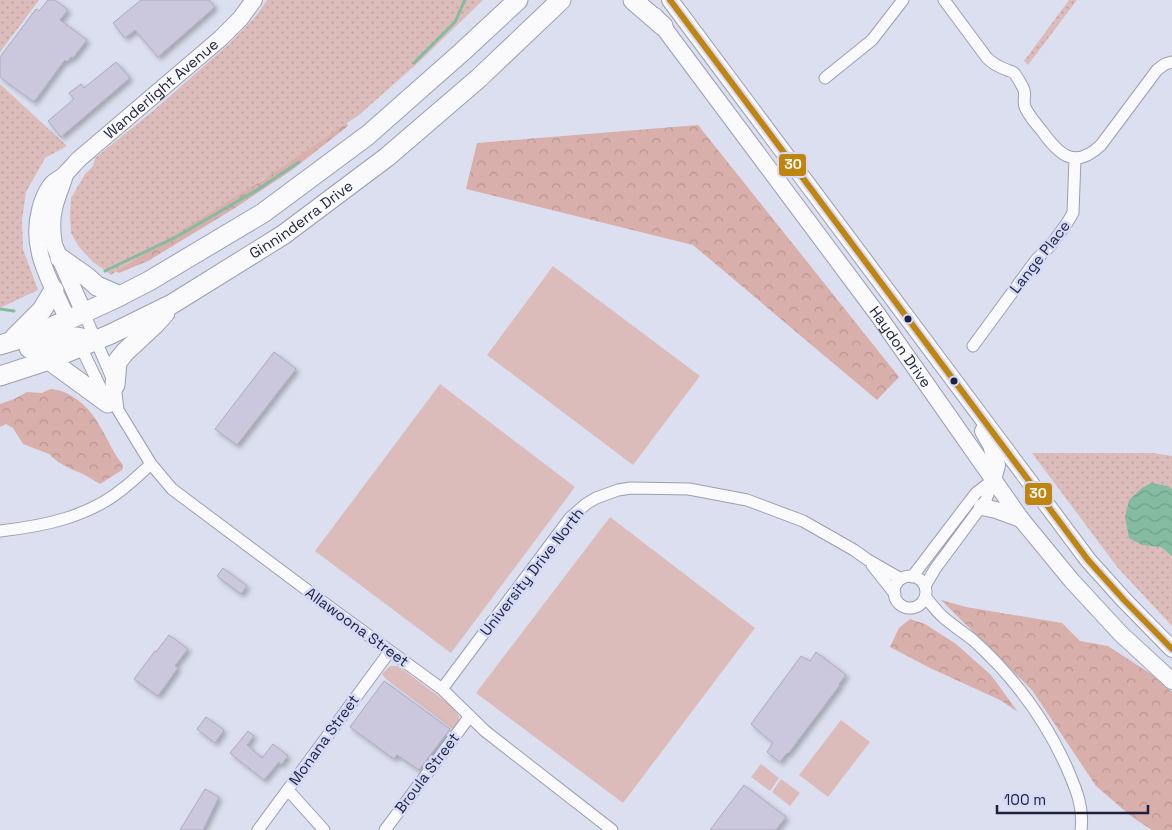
<svg xmlns="http://www.w3.org/2000/svg" width="1172" height="830" viewBox="0 0 1172 830" font-family="'Space Grotesk',sans-serif">
<defs>
<pattern id="forest-crowns" width="20" height="18" patternUnits="userSpaceOnUse" patternTransform="scale(1.25)"><rect width="20" height="18" fill="#d8afaa"/><path d="M2 6a3 3 0 1 1 6 0M12 15a3 3 0 1 1 6 0" fill="none" stroke="#b99693"/></pattern>
<pattern id="park-dots" width="8" height="8" patternUnits="userSpaceOnUse" patternTransform="scale(1.25)"><rect width="8" height="8" fill="#dcbcba"/><path d="M2 2h.1M6 6h.1" fill="none" stroke="#bca1a1" stroke-width="1.8" stroke-linecap="round"/></pattern>
<pattern id="water-waves" width="16" height="10" patternUnits="userSpaceOnUse" patternTransform="scale(1.25)"><rect width="16" height="10" fill="#85bba0"/><path d="M0 5q4-4 8 0t8 0" fill="none" stroke="#72a08b"/></pattern>
<filter id="shadow"><feDropShadow dx="3" dy="3" stdDeviation="2.5" flood-color="#0004"/></filter>
</defs>
<rect width="100%" height="100%" fill="#dcdfef"/>
<path fill="#dcbcba" d="M 553,266 L 700,376 L 633,465 L 487,355 Z
M 440,384 L 575,487 L 451,653 L 315,551 Z
M 610,517 L 755,628 L 623,803 L 476,693 Z
M 390,666 L 397,666 L 401,668 L 450,705 L 459,716 L 459,725 L 457,724 L 453,729 L 385,678 L 382,674 Z
M 841,720 L 870,742 L 828,797 L 799,775 Z
M 761,764 L 779,778 L 770,791 L 751,777 Z
M 781,779 L 800,793 L 790,806 L 772,792 Z"/>
<path fill="url(#forest-crowns)" d="M 342,117 L 348,126 L 292,170 L 235,208 L 148,261 L 119,273 L 89,254 L 220,204 L 265,179 L 290,138 Z
M 698,125 L 899,377 L 877,400 L 693,245 L 466,189 L 477,143 Z
M 50,389 C 72,390 91,409 101,428 C 109,441 113,453 123,465 L 122,470 L 100,484 L 83,474 L 71,469 L 58,462 L 49,454 L 23,444 L 13,428 L 6,424 L 0,427 L 0,404 L 14,399 L 27,392 L 42,393 Z
M 941,600 L 966,607 L 1062,623 L 1080,641 L 1108,646 L 1151,674 L 1172,692 L 1172,830 L 1152,830 L 1132,817 L 1096,786 L 1032,690 Z
M 910,619 L 925,624 L 956,644 L 991,675 L 1018,712 L 1000,700 L 930,668 L 890,647 L 899,628 Z"/>
<path fill="url(#park-dots)" d="M 0,0 L 39,0 L 0,52 Z
M 267,0 L 483,0 L 419,62 L 359,115 L 278,170 L 111,275 L 93,262 L 79,247 L 71,233 L 70,215 L 71,198 L 85,174 L 93,166 L 95,158 L 153,111 L 229,44 L 256,16 Z
M 1069,0 L 1077,0 L 1028,65 L 1024,61 Z
M 0,84 L 67,146 L 45,158 L 26,192 L 22,220 L 23,249 L 38,290 L 0,308 Z
M 1032,453 L 1153,453 L 1172,456 L 1172,626 L 1118,568 Z"/>
<path fill="url(#water-waves)" d="M 1151,483 L 1168,486 L 1172,489 L 1172,556 L 1161,547 L 1142,545 L 1129,538 L 1125,517 L 1129,500 L 1142,488 Z"/>
<g fill="none" stroke-linecap="round" stroke-linejoin="round">
<path stroke="#85bba0" stroke-width="3" d="M 414,63 L 455,22 L 465,0
M 105,271 L 178,236 L 257,190 L 299,162
M 0,309 L 14,311"/>
</g>
<path fill="#cbc8de" stroke="#acaabe" filter="url(#shadow)" d="M 48,0 L 55,0 L 68,10 L 60,20 L 87,40 L 73,58 L 71,57 L 67,62 L 65,60 L 34,102 L 0,77 L 0,57 L 36,9 L 39,11 Z
M 141,0 L 209,0 L 215,7 L 158,57 L 135,30 L 125,38 L 113,23 Z
M 116,62 L 130,78 L 61,137 L 48,121 L 74,99 L 69,93 L 81,84 L 84,88 Z
M 274,352 L 296,369 L 237,445 L 215,429 Z
M 223,568 L 247,586 L 241,594 L 217,576 Z
M 169,635 L 188,649 L 175,666 L 178,668 L 158,696 L 134,679 L 155,651 L 156,652 Z
M 816,652 L 846,675 L 839,684 L 840,685 L 788,754 L 787,753 L 780,762 L 767,752 L 773,743 L 751,724 L 801,656 L 810,661 Z
M 384,681 L 450,729 L 419,770 L 397,755 L 394,759 L 350,727 Z
M 206,717 L 224,730 L 215,743 L 197,729 Z
M 248,731 L 254,736 L 247,745 L 262,758 L 273,744 L 288,756 L 281,765 L 279,762 L 264,780 L 230,753 Z
M 744,785 L 786,817 L 776,830 L 710,830 Z
M 205,789 L 219,797 L 203,830 L 180,830 Z"/>
<g fill="none" stroke-linecap="round" stroke-linejoin="round">
<g stroke="#9b9eb1" stroke-width="13">
<path id="street" d="M 944,0 L 987,58 C 993,64 999,67 1007,70 C 1009,71 1012,71 1014,73 C 1016,75 1023,87 1024,90 C 1026,96 1022,103 1026,109 C 1030,117 1036,124 1042,131 C 1059,155 1075,170 1101,145 L 1157,70 L 1165,64 L 1172,62
M 825,78 L 872,40 L 903,0
M 84,313 L 115,385 L 118,410 L 151,464 L 172,489 L 335,611 L 442,689 L 485,731 L 612,830
M 78,341 L 105,397
M 973,346 L 1036,260 L 1051,245 L 1067,223 L 1073,213 L 1075,158
M 0,531 C 44,526 90,517 125,487 C 134,480 142,472 151,464
M 872,565 L 895,594
M894 592a16 16 0 1 1 32 0a16 16 0 1 1-32 0Z
M 912,577 L 976,493 L 993,480
M 925,586 L 935,569 L 986,500 L 993,480
M 925,597 C 931,603 936,611 943,617 C 952,625 963,632 973,640 C 1013,676 1045,719 1067,768 C 1076,789 1084,807 1081,830
M 442,689 L 570,518 L 586,504 L 596,498 L 618,490 L 631,488 L 689,489 L 747,500 L 803,521 L 854,550 L 868,560 L 901,579
M 288,790 L 324,830
M 258,830 L 390,651
M 385,830 L 470,716"/>
</g>
<g stroke="#9b9eb1" stroke-width="18">
<g id="secondary">
<path d="M 670,0 L 1088,560 L 1124,600 L 1172,649"/>
<path id="s1" d="M 655,16 L 878,315 L 1021,519 L 1072,581 L 1121,634 L 1172,681"/>
<path d="M 65,175 C 62,186 56,198 54,209 C 51,221 52,233 54,245 L 84,313"/>
<path id="s2" d="M 68,320 C 52,284 29,250 40,210 C 42,201 46,192 51,185 C 55,180 62,178 66,173 C 71,168 75,163 79,159 L 221,38 L 240,19 L 254,0"/>
<path d="M 983,431 L 991,445 L 997,465 L 993,480"/>
<path d="M 982,507 L 996,510 L 1021,519"/>
</g>
</g>
<g stroke="#9b9eb1" stroke-width="21">
<g id="primary">
<path d="M 633,0 L 663,26"/>
<path d="M 60,258 L 87,277 L 97,286 L 120,296"/>
<path d="M 14,338 L 42,310 L 54,290"/>
<path d="M 0,345 L 20,339 L 68,320 L 114,299 L 149,281 L 263,213 L 368,135 L 462,52 L 518,0"/>
<path d="M 29,348 L 61,338 L 77,337 L 95,341"/>
<path d="M 49,360 L 108,403"/>
<path id="s3" d="M 0,376 L 49,360 L 111,334 L 172,304 L 283,235 L 387,157 L 479,78 L 561,0"/>
<path d="M 115,385 L 117,362 L 125,352 L 155,324 L 165,313"/>
</g>
</g>
<use href="#street" stroke="#fafafd" stroke-width="11"/>
<use href="#secondary" stroke="#fafafd" stroke-width="16"/>
<use href="#primary" stroke="#fafafd" stroke-width="19"/>
<g stroke="#d4daf7" stroke-width="10">
<path id="bus-1" d="M 670,0 L 1088,560 L 1124,600 L 1172,649"/>
</g>
<use href="#bus-1" stroke="#c0850f" stroke-width="6"/>
</g>
<g fill="#1d213d" stroke="#d4daf7" stroke-width="2">
<circle cx="908" cy="319" r="4.5"/>
<circle cx="954" cy="381" r="4.5"/>
</g>
<g text-anchor="middle" stroke-width="5" stroke-linejoin="round" paint-order="stroke">
<g font-size="15" fill="#1d213d" stroke="#d4daf7">
<text dy="5" stroke="none"><textPath href="#s2" startOffset="290">Wanderlight Avenue</textPath></text>
<text dy="5" stroke="none"><textPath href="#s3" startOffset="341">Ginninderra Drive</textPath></text>
<text transform="translate(1040 257) rotate(-52)" y="5">Lange Place</text>
<text dy="5" stroke="none"><textPath href="#s1" startOffset="412">Haydon Drive</textPath></text>
<text transform="translate(532 572) rotate(-52)" y="5">University Drive North</text>
<text transform="translate(357 627) rotate(36)" y="5">Allawoona Street</text>
<text transform="translate(324 740) rotate(-54)" y="5">Monana Street</text>
<text transform="translate(427 773) rotate(-53)" y="5">Broula Street</text>
</g>
</g>
<g stroke="#d4daf7" stroke-width="2">
<rect x="778" y="153" width="29" height="24" rx="5" fill="#c0850f"/>
<rect x="1024" y="482" width="29" height="24" rx="5" fill="#c0850f"/>
</g>
<g font-size="14" text-anchor="middle" font-weight="bold" fill="#fff">
<text x="793" y="169">30</text>
<text x="1038" y="498">30</text>
</g>
<path d="M997 805v8h151v-8" fill="none" stroke="#1d213d" stroke-width="2.5"/>
<text x="1004" y="805" font-size="15" fill="#1d213d" stroke="#d4daf7" stroke-width="4" paint-order="stroke">100 m</text>
</svg>
